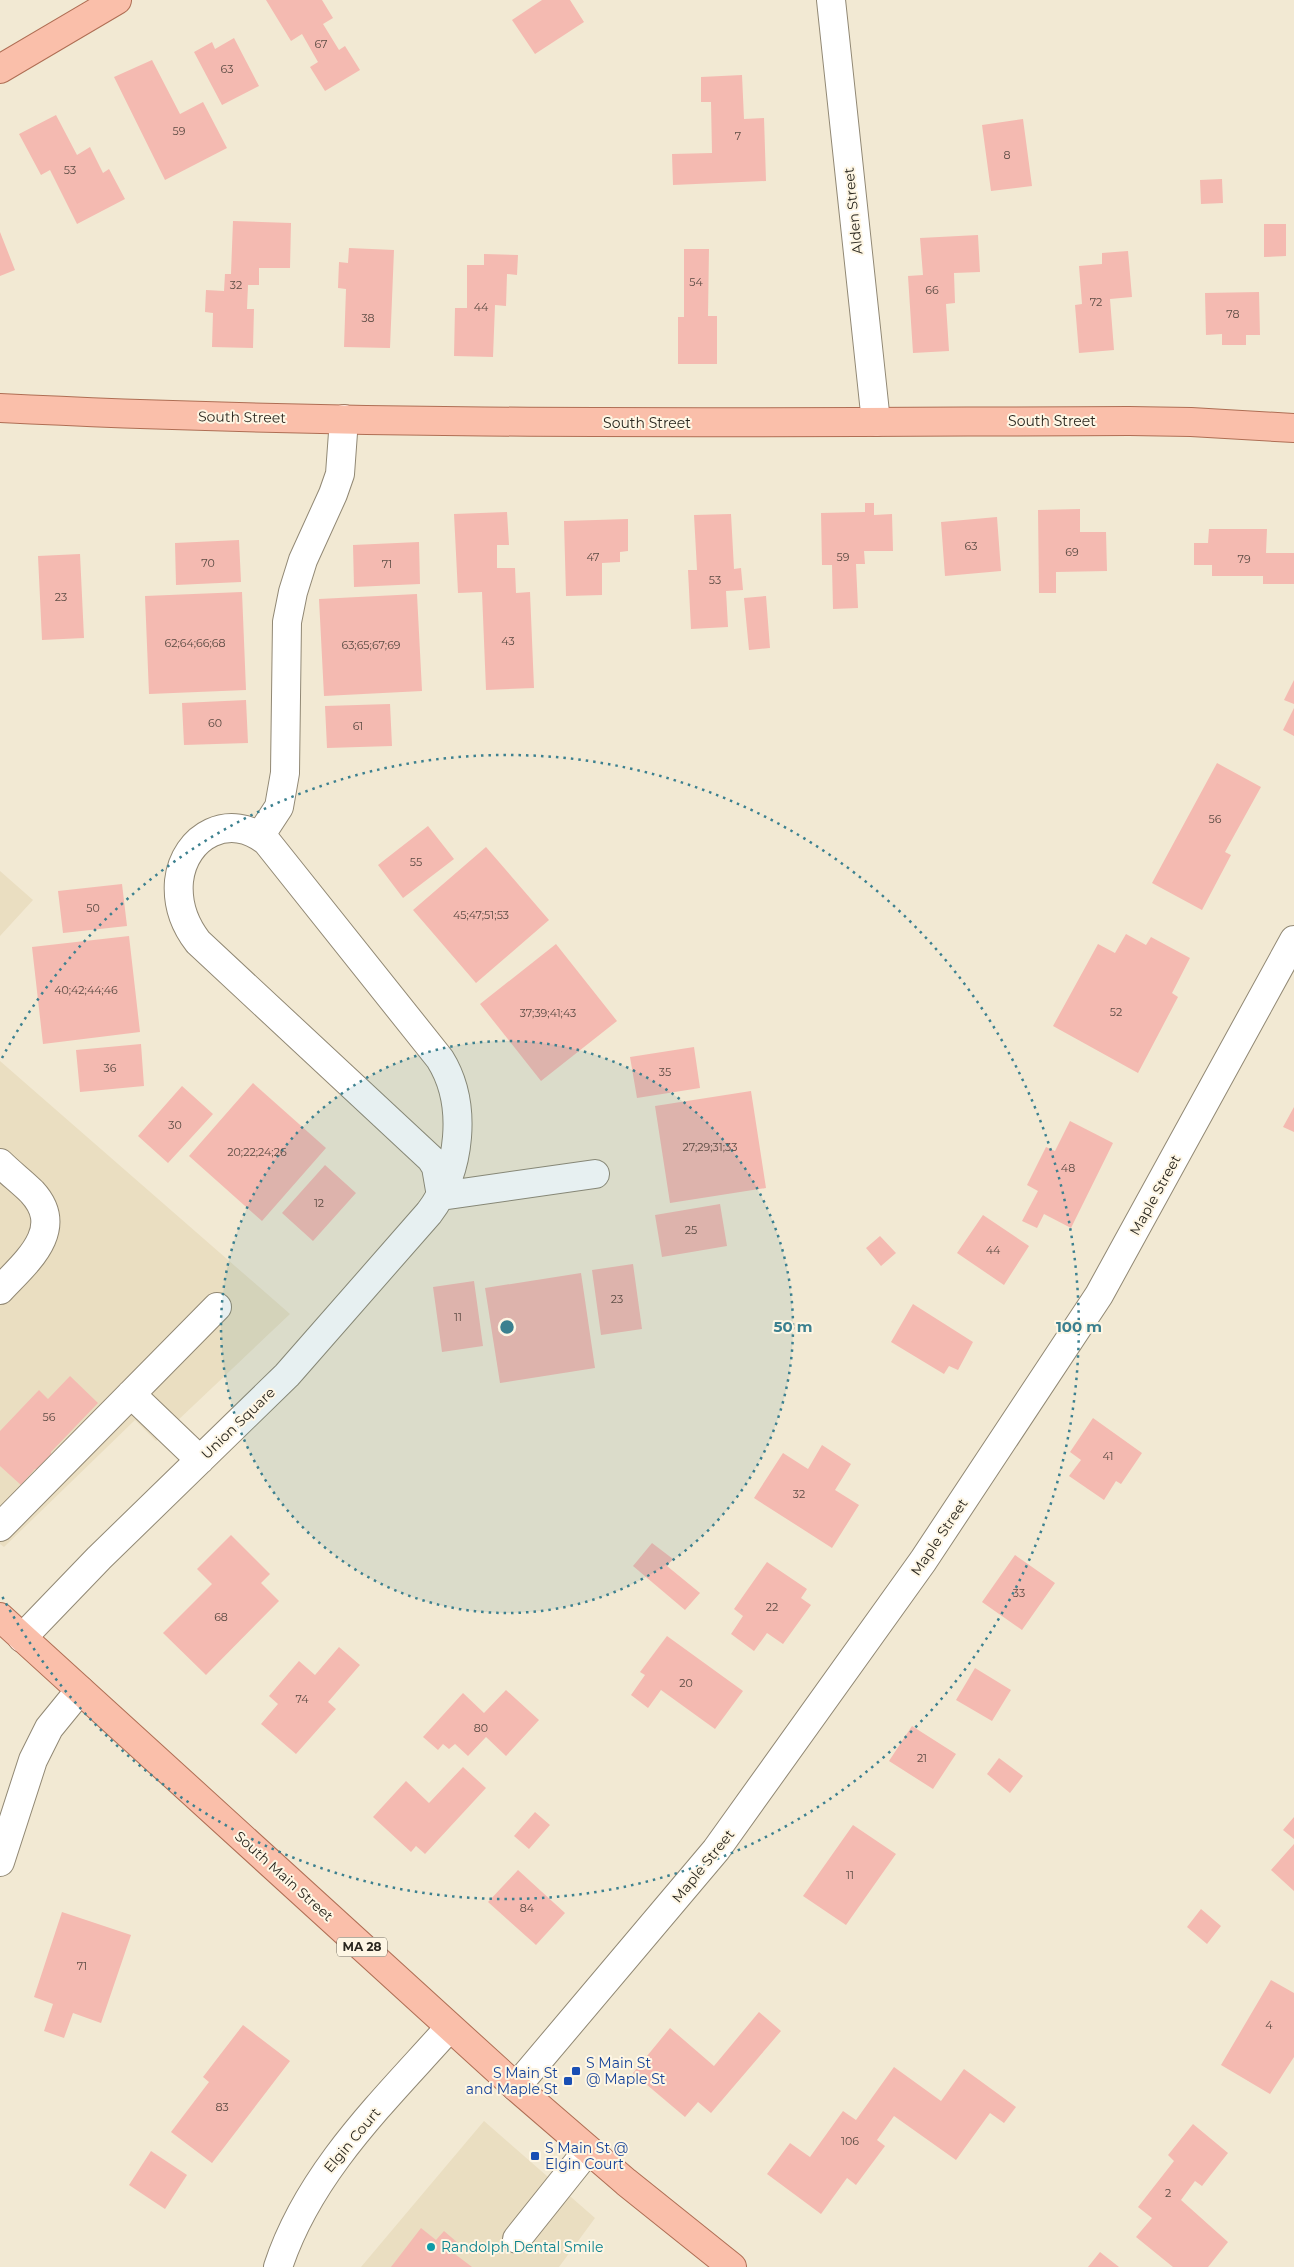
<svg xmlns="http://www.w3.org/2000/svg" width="1294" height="2267" viewBox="0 0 1294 2267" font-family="Montserrat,sans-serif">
<rect width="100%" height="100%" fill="#f2e9d3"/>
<path fill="#eadec1" d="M 0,871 L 33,900 L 0,936 Z
M 0,1061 L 290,1314 L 156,1441 L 135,1420 L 4,1547 L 0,1544 Z
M 484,2121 L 595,2218 L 559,2267 L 361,2267 Z"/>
<path fill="#f4bab1" d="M 266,0 L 322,0 L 333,18 L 323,24 L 339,50 L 345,46 L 360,70 L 325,91 L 310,67 L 318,62 L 302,34 L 291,41 Z
M 542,0 L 570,0 L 584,22 L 535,54 L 512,20 Z
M 234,38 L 259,86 L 222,105 L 194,52 L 212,42 L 215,49 Z
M 152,60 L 180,114 L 203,102 L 227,148 L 165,180 L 114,77 Z
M 742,75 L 744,119 L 764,118 L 766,181 L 673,185 L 672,154 L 712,153 L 711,102 L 701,102 L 701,77 Z
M 56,115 L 77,155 L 90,147 L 103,173 L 109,169 L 125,199 L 77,224 L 50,170 L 41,175 L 19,134 Z
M 1023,119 L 1032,186 L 991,191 L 982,125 Z
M 1222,179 L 1223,203 L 1201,204 L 1200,180 Z
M 233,221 L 291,223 L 290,268 L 259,268 L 259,285 L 248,285 L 247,309 L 254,309 L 253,348 L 212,347 L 213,313 L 205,312 L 206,290 L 224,291 L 225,274 L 231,274 Z
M 1264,224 L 1286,224 L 1286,256 L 1264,257 Z
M 0,232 L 15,270 L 0,276 Z
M 978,235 L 980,272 L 954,273 L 955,303 L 946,304 L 949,351 L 913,353 L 908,276 L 923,275 L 920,238 Z
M 349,248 L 394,250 L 390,348 L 344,347 L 346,289 L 338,288 L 339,262 L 348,263 Z
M 684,249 L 709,249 L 708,316 L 717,316 L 717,364 L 678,364 L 678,317 L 684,317 Z
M 1128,251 L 1132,297 L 1110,299 L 1114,350 L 1079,353 L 1075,305 L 1082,304 L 1079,266 L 1102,264 L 1102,253 Z
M 484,254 L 518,255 L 517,275 L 507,274 L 506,306 L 495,305 L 493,357 L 454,356 L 455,308 L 467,308 L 467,265 L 484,265 Z
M 1259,292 L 1260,335 L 1246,335 L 1246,345 L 1222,345 L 1222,334 L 1206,335 L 1205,293 Z
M 865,503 L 874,503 L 874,515 L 892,514 L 893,551 L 864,551 L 865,564 L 856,564 L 858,608 L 833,609 L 832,565 L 822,565 L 821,513 L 865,512 Z
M 1080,509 L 1080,532 L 1106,532 L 1107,571 L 1056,572 L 1056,593 L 1039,593 L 1038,510 Z
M 507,512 L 509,545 L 497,545 L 497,568 L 515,568 L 516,593 L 530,592 L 534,688 L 486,690 L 482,592 L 458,593 L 454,514 Z
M 731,514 L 734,569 L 741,568 L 743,590 L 726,591 L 728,627 L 691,629 L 688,570 L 697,570 L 694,515 Z
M 997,517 L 1001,571 L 945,576 L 941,522 Z
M 628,519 L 628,551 L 620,552 L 620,562 L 602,563 L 602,595 L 566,596 L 564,521 Z
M 1209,529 L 1267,529 L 1266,553 L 1294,553 L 1294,584 L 1263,584 L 1263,576 L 1212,576 L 1212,565 L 1194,565 L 1194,543 L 1208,543 Z
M 239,540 L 241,582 L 176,585 L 175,543 Z
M 419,542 L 420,584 L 354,587 L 353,545 Z
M 80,554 L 84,638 L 42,640 L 38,556 Z
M 242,592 L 246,690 L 149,694 L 145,596 Z
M 417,594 L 422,691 L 324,696 L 319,599 Z
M 766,596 L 770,648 L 749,650 L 744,598 Z
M 1294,680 L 1294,704 L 1284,700 Z
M 246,700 L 248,743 L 184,745 L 182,703 Z
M 390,704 L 392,746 L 327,748 L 325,706 Z
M 1294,708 L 1294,736 L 1283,730 Z
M 1217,763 L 1261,787 L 1225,852 L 1231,855 L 1202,910 L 1152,883 Z
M 428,826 L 454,859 L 403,898 L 378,865 Z
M 486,847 L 549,920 L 476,983 L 413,910 Z
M 122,884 L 127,926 L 63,933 L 58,891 Z
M 1126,934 L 1146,945 L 1151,937 L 1190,958 L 1172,993 L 1178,997 L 1138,1073 L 1053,1026 L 1098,944 L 1115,953 Z
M 129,936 L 140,1032 L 43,1044 L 32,947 Z
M 556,944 L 617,1021 L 541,1081 L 480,1004 Z
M 141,1044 L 144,1086 L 80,1092 L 76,1050 Z
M 694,1047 L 700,1088 L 637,1098 L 630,1057 Z
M 253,1083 L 326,1148 L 262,1221 L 189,1156 Z
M 182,1086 L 213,1114 L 168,1163 L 138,1136 Z
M 751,1091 L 766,1188 L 670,1203 L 655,1106 Z
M 1294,1107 L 1294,1132 L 1283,1127 Z
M 1070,1121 L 1113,1143 L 1071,1228 L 1044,1214 L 1037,1228 L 1022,1221 L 1038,1191 L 1027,1185 L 1046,1147 L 1055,1151 Z
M 325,1165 L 356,1193 L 313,1241 L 282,1213 Z
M 720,1204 L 727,1246 L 662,1257 L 655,1215 Z
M 983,1215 L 1029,1246 L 1004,1285 L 957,1253 Z
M 880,1236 L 896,1253 L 881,1266 L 866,1248 Z
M 633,1264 L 642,1329 L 601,1335 L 592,1270 Z
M 581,1273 L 595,1368 L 500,1383 L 485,1288 Z
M 474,1281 L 483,1346 L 442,1352 L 433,1287 Z
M 913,1304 L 973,1342 L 958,1370 L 949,1366 L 944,1374 L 891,1342 Z
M 70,1376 L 98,1403 L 51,1452 L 51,1460 L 43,1470 L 35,1469 L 21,1485 L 0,1466 L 0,1431 L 39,1390 L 48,1399 Z
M 1093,1418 L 1142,1453 L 1121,1484 L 1116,1481 L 1104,1500 L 1069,1476 L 1081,1460 L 1070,1452 Z
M 822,1445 L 851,1464 L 835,1490 L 859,1505 L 832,1548 L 754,1498 L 783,1453 L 808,1469 Z
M 231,1535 L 270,1574 L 261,1583 L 279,1601 L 206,1675 L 163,1633 L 212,1584 L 197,1569 Z
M 652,1543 L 673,1559 L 667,1566 L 700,1593 L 685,1610 L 633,1566 Z
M 1015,1555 L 1055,1583 L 1022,1630 L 982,1602 Z
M 767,1562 L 807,1589 L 801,1598 L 811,1605 L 783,1644 L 767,1633 L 754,1651 L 731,1634 L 743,1616 L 734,1609 Z
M 667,1636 L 743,1691 L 715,1729 L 661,1690 L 648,1708 L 631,1695 L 645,1675 L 640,1672 Z
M 339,1647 L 360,1665 L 328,1702 L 336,1709 L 296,1754 L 261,1724 L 278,1704 L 269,1696 L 299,1661 L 315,1675 Z
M 975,1668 L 1011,1690 L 992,1721 L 956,1700 Z
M 506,1690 L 539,1720 L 506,1756 L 486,1737 L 468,1756 L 455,1744 L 449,1749 L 443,1744 L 438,1750 L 423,1737 L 463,1693 L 484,1713 Z
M 912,1726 L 956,1754 L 933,1789 L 889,1761 Z
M 999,1758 L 1023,1776 L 1010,1793 L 987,1774 Z
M 463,1767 L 486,1788 L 425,1854 L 416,1846 L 411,1852 L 373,1817 L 406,1781 L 429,1803 Z
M 535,1812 L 550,1825 L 529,1849 L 514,1836 Z
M 1294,1817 L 1294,1839 L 1283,1830 Z
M 853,1825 L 896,1854 L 846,1925 L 803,1896 Z
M 1294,1844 L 1294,1891 L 1271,1870 Z
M 518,1870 L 565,1913 L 536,1945 L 488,1902 Z
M 1201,1909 L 1221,1926 L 1207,1944 L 1187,1927 Z
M 62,1912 L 131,1935 L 101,2023 L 73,2013 L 64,2038 L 44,2031 L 53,2004 L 34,1997 Z
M 1271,1980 L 1294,1993 L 1294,2057 L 1270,2094 L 1221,2065 Z
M 759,2012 L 781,2031 L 711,2113 L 698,2102 L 685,2117 L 633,2073 L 670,2028 L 714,2066 Z
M 243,2025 L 290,2061 L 212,2163 L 171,2132 L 209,2082 L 203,2077 Z
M 894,2067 L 941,2101 L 964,2069 L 1016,2107 L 1004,2123 L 990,2113 L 956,2160 L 894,2116 L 877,2140 L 885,2146 L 856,2185 L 847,2178 L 821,2214 L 767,2174 L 790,2143 L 810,2157 L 843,2111 L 856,2120 Z
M 1193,2124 L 1228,2153 L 1202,2186 L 1195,2181 L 1181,2200 L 1228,2242 L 1208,2267 L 1173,2267 L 1136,2237 L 1152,2218 L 1138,2207 L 1174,2161 L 1168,2155 Z
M 151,2151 L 187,2175 L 165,2209 L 129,2185 Z
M 421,2228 L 436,2240 L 444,2231 L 458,2243 L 451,2251 L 472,2267 L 391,2267 Z
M 1100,2252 L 1119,2267 L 1088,2267 Z"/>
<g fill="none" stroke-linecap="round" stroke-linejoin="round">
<g stroke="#918874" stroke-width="30">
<path id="minor" d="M 831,0 L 876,422
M 260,836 L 279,807 L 285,773 L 287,622 L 293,592 L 303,560 L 333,494 L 340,474 L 344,419
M 0,1163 C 10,1173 22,1182 32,1192 C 67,1230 25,1263 0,1290
M 441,1196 L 595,1174
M 131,1394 L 200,1460
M 0,1527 L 217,1307
M 22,1638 L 99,1558 L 287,1375 L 429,1213 C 461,1171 468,1104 440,1059 L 267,842 C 231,811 184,835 179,881 C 177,904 184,924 198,942 L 431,1159 L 436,1167 L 441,1196
M 0,1862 L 33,1760 L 49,1728 L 80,1690
M 516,2087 L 716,1850 L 923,1561 L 1099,1295 L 1294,940
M 517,2239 L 588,2150
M 278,2267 C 309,2172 384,2101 449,2028"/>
</g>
<g stroke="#af6e54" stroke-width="30">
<path id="major" d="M 0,69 L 117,0
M 0,408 C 376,427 753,422 1129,421 L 1191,422 L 1294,428
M 0,1617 L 516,2087 L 626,2182 L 732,2267"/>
</g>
<use href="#minor" stroke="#fff" stroke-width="28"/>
<use href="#major" stroke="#fabfaa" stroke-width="28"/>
</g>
<circle cx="507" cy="1327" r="286" fill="#3c808f" fill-opacity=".12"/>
<g fill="none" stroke="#3c808f" stroke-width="2.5" stroke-dasharray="2.5 5">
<circle cx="507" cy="1327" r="286"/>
<path d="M2 1058A572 572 0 1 1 2 1596"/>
</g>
<g fill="#1a4fb4" stroke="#fef6e4" stroke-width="2">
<rect x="571" y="2066" width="10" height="10" rx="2.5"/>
<rect x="563" y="2076" width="10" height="10" rx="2.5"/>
<rect x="530" y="2151" width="10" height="10" rx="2.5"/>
</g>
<circle fill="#0f9aa8" stroke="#fef6e4" stroke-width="2" cx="431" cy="2247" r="5"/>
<g text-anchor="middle" stroke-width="4" stroke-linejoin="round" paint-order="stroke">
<g font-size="11" fill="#5c4c44">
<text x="321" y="48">67</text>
<text x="227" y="73">63</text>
<text x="179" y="135">59</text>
<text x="738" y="140">7</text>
<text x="1007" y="159">8</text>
<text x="70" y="174">53</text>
<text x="696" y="286">54</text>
<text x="236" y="289">32</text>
<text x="932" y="294">66</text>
<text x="1096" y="306">72</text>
<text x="481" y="311">44</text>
<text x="1233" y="318">78</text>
<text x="368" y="322">38</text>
<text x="971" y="550">63</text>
<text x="1072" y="556">69</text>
<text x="593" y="561">47</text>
<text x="843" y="561">59</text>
<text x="1244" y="563">79</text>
<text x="208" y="567">70</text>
<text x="387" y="568">71</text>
<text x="715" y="584">53</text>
<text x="61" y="601">23</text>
<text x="508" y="645">43</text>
<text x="195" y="647">62;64;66;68</text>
<text x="371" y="649">63;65;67;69</text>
<text x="215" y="727">60</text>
<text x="358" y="730">61</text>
<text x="1215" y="823">56</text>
<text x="416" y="866">55</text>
<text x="93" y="912">50</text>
<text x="481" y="919">45;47;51;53</text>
<text x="86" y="994">40;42;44;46</text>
<text x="1116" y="1016">52</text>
<text x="548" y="1017">37;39;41;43</text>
<text x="110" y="1072">36</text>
<text x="665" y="1076">35</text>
<text x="175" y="1129">30</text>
<text x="710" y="1151">27;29;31;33</text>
<text x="257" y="1156">20;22;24;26</text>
<text x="1068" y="1172">48</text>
<text x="319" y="1207">12</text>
<text x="691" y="1234">25</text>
<text x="993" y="1254">44</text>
<text x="617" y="1303">23</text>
<text x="458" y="1321">11</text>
<text x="49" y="1421">56</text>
<text x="1108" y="1460">41</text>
<text x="799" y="1498">32</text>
<text x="1019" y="1597">33</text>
<text x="772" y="1611">22</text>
<text x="221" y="1621">68</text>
<text x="686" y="1687">20</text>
<text x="302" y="1703">74</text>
<text x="481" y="1732">80</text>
<text x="922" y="1762">21</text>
<text x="850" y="1879">11</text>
<text x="527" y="1912">84</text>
<text x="82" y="1970">71</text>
<text x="1269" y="2029">4</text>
<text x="222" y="2111">83</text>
<text x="850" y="2145">106</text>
<text x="1168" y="2197">2</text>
</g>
<rect fill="#fef6e4" stroke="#6a655a" stroke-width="1" x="337" y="1937.5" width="50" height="19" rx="4"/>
<g font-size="12" font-weight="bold" fill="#2a271f">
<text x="362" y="1951">MA 28</text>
</g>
<g font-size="14" fill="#2a271f" stroke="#fef6e4">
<text transform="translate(853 211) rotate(-96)" y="5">Alden Street</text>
<text transform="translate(242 417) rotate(1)" y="5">South Street</text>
<text x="1052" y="426">South Street</text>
<text x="647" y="428">South Street</text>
<text transform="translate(1155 1195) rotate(-61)" y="5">Maple Street</text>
<text transform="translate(238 1423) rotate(-44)" y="5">Union Square</text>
<text transform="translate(939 1537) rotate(-56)" y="5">Maple Street</text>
<text transform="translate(703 1866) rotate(-51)" y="5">Maple Street</text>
<text transform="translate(284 1876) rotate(42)" y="5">South Main Street</text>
<text transform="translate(352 2140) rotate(-50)" y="5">Elgin Court</text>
</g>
<g font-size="14" fill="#164399" stroke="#fef6e4" text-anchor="start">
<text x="586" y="2068">S Main St<tspan x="586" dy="16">@ Maple St</tspan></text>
<text x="558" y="2078" text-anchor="end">S Main St<tspan x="558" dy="16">and Maple St</tspan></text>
<text x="545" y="2153">S Main St @<tspan x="545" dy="16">Elgin Court</tspan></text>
</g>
<g font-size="14" fill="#0d838f" stroke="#fef6e4" text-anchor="start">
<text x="441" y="2252">Randolph Dental Smile</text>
</g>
</g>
<circle cx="507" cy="1327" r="8" fill="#3c808f" stroke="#fef6e4" stroke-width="2.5"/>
<g font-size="15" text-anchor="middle" font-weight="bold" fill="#3c808f" stroke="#fef6e4" stroke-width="4" stroke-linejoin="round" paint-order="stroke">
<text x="793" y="1332">50 m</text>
<text x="1079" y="1332">100 m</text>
</g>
</svg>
